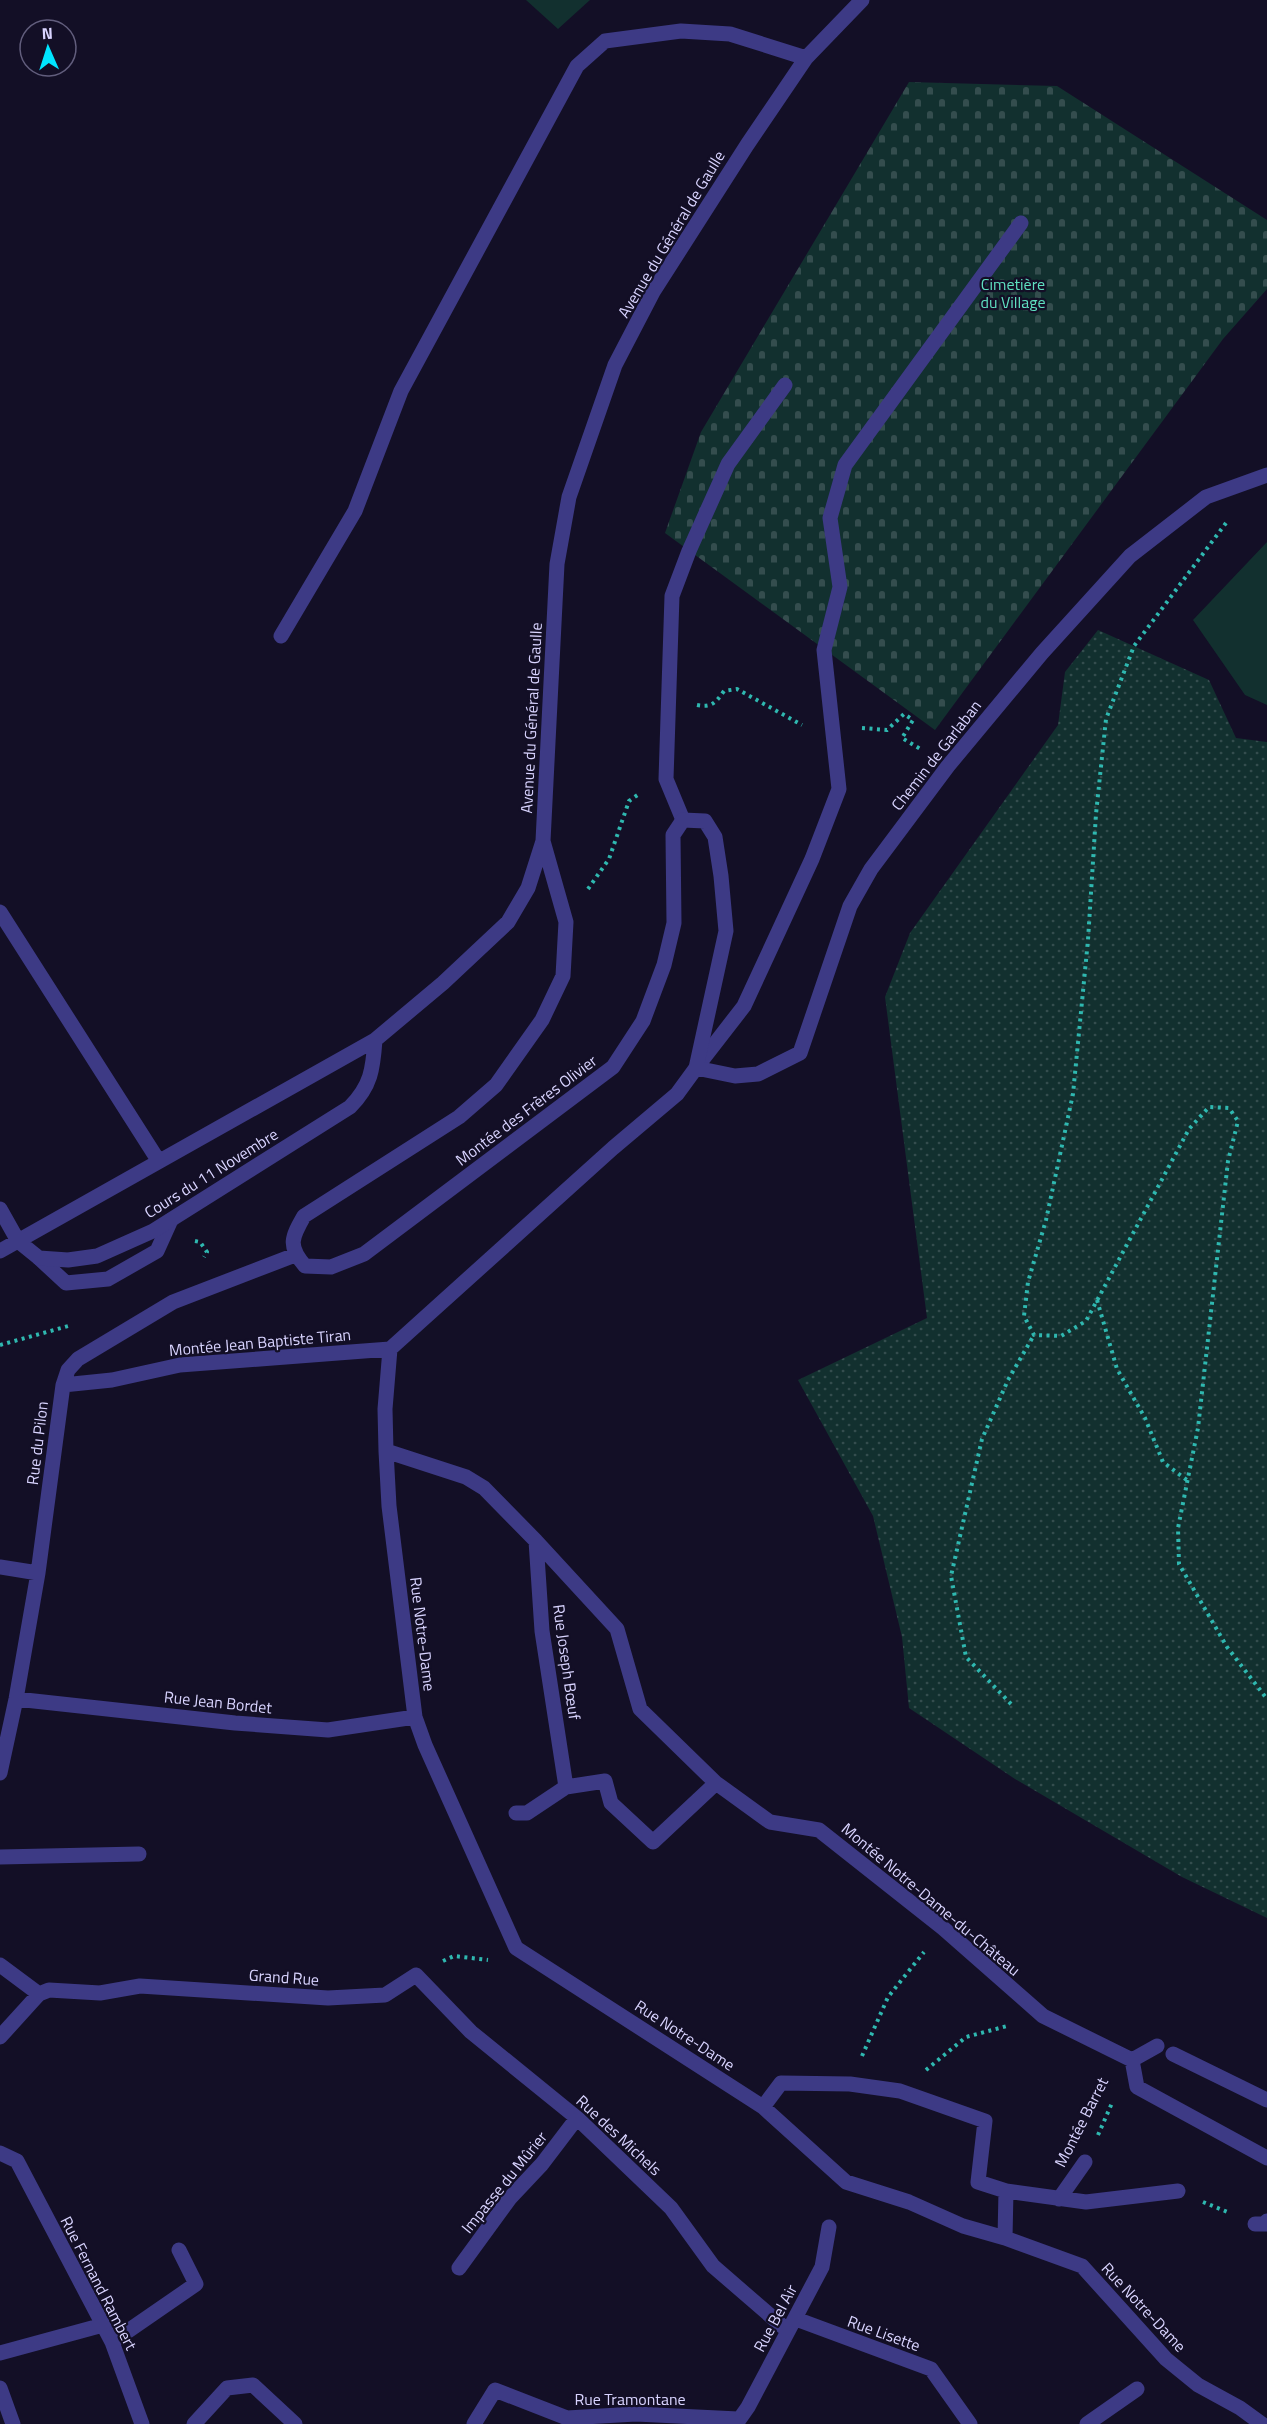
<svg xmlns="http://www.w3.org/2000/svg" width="1267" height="2424" viewBox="0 0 1267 2424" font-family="'Titillium Web',sans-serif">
<defs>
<pattern id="grass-dots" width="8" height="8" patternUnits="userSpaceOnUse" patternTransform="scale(1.5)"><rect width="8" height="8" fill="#12302f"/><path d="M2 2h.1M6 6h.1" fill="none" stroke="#344d4e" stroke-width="1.8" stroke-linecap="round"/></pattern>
<pattern id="cemetery-stones" width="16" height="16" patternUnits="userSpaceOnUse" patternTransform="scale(1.5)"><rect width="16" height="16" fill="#12302f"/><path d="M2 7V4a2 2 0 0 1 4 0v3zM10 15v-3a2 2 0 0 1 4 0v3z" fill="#344d4e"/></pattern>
</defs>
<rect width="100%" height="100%" fill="#130f26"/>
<path fill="url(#grass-dots)" d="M 1098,630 L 1209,680 L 1236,738 L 1267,742 L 1267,1918 L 1182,1877 L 1015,1779 L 909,1708 L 902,1637 L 873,1516 L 798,1380 L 927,1318 L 885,997 L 910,933 L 1058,725 L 1065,672 Z"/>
<path fill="url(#cemetery-stones)" d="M 909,82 L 1057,86 L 1267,220 L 1267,289 L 1223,339 L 935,730 L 665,533 L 701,432 Z"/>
<path fill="#12302f" d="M 526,0 L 590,0 L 558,29 Z
M 1267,542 L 1267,705 L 1245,695 L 1193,620 Z"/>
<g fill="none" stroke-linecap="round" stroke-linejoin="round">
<path stroke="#2fb8b0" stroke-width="4" stroke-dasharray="3 4.5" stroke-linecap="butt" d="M 1226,523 L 1134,646 L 1106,719 L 1096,814 L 1088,940 L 1073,1094 L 1046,1220 L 1028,1282 L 1024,1316 L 1034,1335 L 1061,1336 L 1086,1321 L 1189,1129 L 1209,1107 L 1229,1108 L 1238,1121 L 1228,1161 L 1198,1428 L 1178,1528 L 1179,1564 L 1227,1647 L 1267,1699
M 697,705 C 712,708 716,702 724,691 L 737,689 L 802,725
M 862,728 L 887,730 L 904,714 L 913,720 L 902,738 L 922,750
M 588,889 L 609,859 L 629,801 L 639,794
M 195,1241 L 200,1242 L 207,1252 L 204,1257
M 1097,1300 L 1117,1369 L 1145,1418 L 1163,1462 L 1188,1481
M 0,1345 L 72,1325
M 1011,1704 L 966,1657 L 951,1576 L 982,1439 L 1008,1380 L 1034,1335
M 443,1961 L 454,1956 L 488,1960
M 862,2056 L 888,1997 L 924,1952
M 926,2070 L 966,2037 L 1007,2026
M 1098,2135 L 1112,2103
M 1203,2202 L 1230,2213"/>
<path stroke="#3d3a85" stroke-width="15" d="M 683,820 L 666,779 L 672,596 L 689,551 L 728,464 L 785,385
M 696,1068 L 744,1006 L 812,859 L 839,789 L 824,650 L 840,587 L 830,518 L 845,465 L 1021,223
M 39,1258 L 66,1283 L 108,1279 L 157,1251 L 171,1220"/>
<path stroke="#3d3a85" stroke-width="15" d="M 281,636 L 355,511 L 401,391 L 577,66 L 605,41 L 681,31 L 730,34 L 806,58
M 0,912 L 158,1160
M 696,1068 L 735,1076 L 758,1074 L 800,1053 L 850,906 L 871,869 L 948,766 L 1042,653 L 1130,556 L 1206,497 L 1267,475
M 0,1209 L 18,1241 L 39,1258 L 68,1260 L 97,1256 L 153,1231 L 350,1107 C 371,1086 373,1069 375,1040
M 0,1251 L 375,1040 L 443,983 L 508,922 L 528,888 L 543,841 L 557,564 L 569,497 L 615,365 L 653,292 L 747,145 L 806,58 L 862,0
M 390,1349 L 613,1148 L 677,1094 L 696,1068 L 726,931 L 721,876 L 715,837 L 705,821 L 683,820 L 673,835 L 674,923 L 664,965 L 643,1021 L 613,1067 L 364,1254 L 331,1267 L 305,1266 C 287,1246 292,1237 304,1216 L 459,1117 L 496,1085 L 542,1020 L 563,976 L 566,922 L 543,841
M 390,1349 L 385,1409 L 386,1451 L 466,1477 L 484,1488 L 536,1541 L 617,1629 L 640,1709 L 716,1783 L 770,1822 L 819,1830 L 943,1928 L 1043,2016 L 1132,2060 L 1137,2087 L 1267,2158
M 63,1385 L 112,1380 L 180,1365 L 390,1349
M 386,1451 L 389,1506 L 415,1717 L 425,1745 L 516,1948 L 763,2107 L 846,2182 L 909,2202 L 963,2226 L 1005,2238 L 1082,2266 L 1166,2359 L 1198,2385 L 1240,2408 L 1262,2424
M 536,1541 L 542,1631 L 566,1787
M 0,1567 L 38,1573
M 16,1699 L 235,1723 L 328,1730 L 415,1717
M 0,1773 L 16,1699 L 38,1573 L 63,1385 L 68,1370 L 78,1359 L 173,1302 L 295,1255
M 516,1813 L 527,1813 L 566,1787 L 605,1781 L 611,1803 L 653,1842 L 716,1783
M 0,1857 L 139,1854
M 0,1965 L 39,1994
M 0,2037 L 39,1994 L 49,1990 L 100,1993 L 140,1986 L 328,1998 L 385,1995 L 416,1975 L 471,2032 L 577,2118 L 671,2208 L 713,2266 L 788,2331
M 1173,2054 L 1267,2100
M 1132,2060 L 1157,2046
M 763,2107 L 781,2083 L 850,2084 L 900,2091 L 985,2121 L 978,2182 L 1006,2191
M 0,2153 L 17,2161 L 112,2342 L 142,2424
M 1059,2199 L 1085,2162
M 1255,2224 L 1266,2224 L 1267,2221
M 1005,2238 L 1006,2191 L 1086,2202 L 1178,2191
M 459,2268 L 510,2198 L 542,2164 L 577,2118
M 796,2319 L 931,2369 L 970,2424
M 112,2342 L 196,2284 L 179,2250
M 0,2353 L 103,2325
M 0,2388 L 13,2424
M 194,2424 L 227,2388 L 253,2385 L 295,2424
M 474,2424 L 495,2390 L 567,2418 L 636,2414 L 738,2419
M 736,2424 L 748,2407 L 822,2267 L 829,2227
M 1087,2424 L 1137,2389"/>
</g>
<g text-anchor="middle" stroke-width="4.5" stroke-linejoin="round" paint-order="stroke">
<g font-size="16" fill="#d9d4ff" stroke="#130f26">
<text transform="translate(671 234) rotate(-59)" y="6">Avenue du Général de Gaulle</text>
<text transform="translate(531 718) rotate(-87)" y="6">Avenue du Général de Gaulle</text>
<text transform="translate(936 755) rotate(-52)" y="6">Chemin de Garlaban</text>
<text transform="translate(526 1110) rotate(-37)" y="6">Montée des Frères Olivier</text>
<text transform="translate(211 1173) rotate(-32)" y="6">Cours du 11 Novembre</text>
<text transform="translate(260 1342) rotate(-5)" y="6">Montée Jean Baptiste Tiran</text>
<text transform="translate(37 1443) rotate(-83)" y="6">Rue du Pilon</text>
<text transform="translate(423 1634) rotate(83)" y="6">Rue Notre-Dame</text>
<text transform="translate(567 1662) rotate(82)" y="6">Rue Joseph Bœuf</text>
<text transform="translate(218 1702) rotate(6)" y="6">Rue Jean Bordet</text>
<text transform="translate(931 1899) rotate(40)" y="6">Montée Notre-Dame-du-Château</text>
<text transform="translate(284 1977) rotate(4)" y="6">Grand Rue</text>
<text transform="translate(685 2035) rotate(33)" y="6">Rue Notre-Dame</text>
<text transform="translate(1081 2122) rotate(-63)" y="6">Montée Barret</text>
<text transform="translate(619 2135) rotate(43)" y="6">Rue des Michels</text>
<text transform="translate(504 2182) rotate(-51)" y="6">Impasse du Mûrier</text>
<text transform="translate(99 2283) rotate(63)" y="6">Rue Fernand Rambert</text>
<text transform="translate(1144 2307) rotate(47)" y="6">Rue Notre-Dame</text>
<text transform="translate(775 2318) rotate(-62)" y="6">Rue Bel Air</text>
<text transform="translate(884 2333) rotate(20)" y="6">Rue Lisette</text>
<text x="630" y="2405">Rue Tramontane</text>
</g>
<g font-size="16" fill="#5fe0c0" stroke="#130f26">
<text x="1013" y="290">Cimetière<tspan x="1013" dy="18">du Village</tspan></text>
</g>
</g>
<g transform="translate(48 48) rotate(357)"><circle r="28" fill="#130f26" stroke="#625e7d" stroke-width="1.5"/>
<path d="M0-4.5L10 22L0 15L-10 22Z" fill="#00e5ff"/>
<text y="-9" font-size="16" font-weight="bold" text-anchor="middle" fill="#d9d4ff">N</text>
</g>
</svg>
